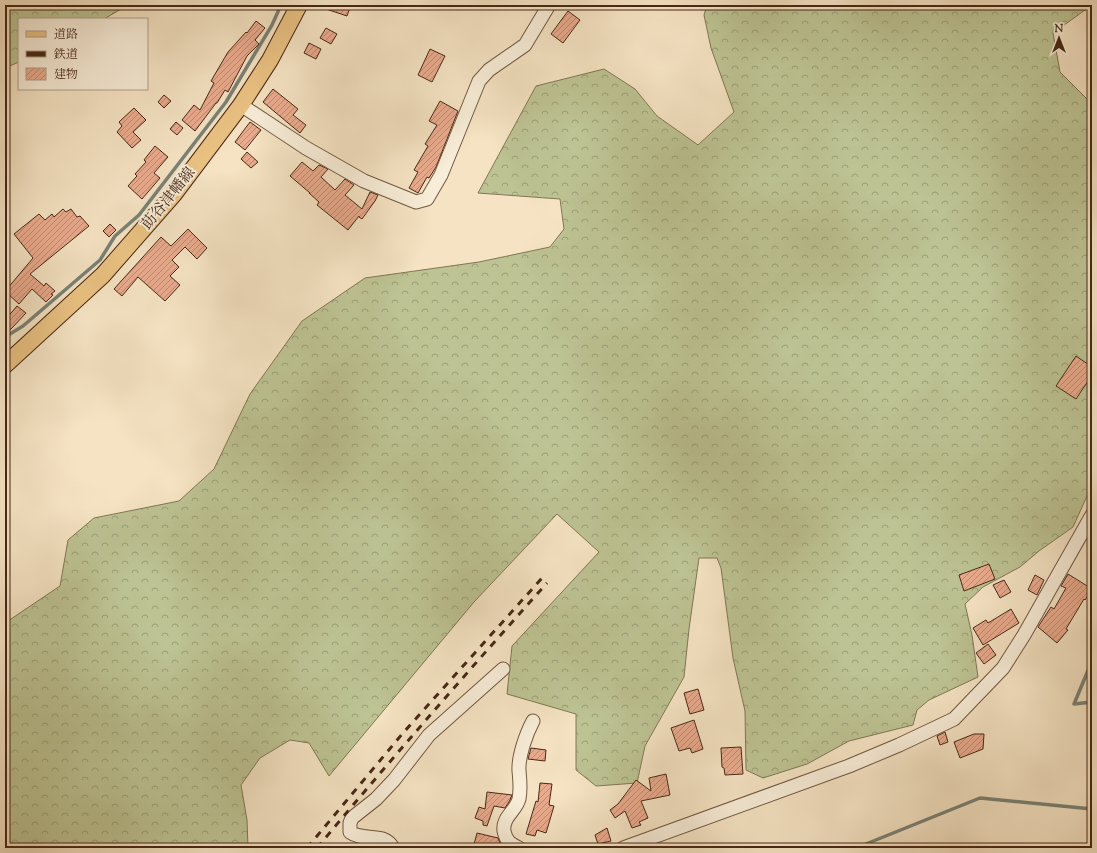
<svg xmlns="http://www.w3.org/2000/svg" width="1097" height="853" viewBox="0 0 1097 853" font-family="'Sorts Mill Goudy','Noto Serif JP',serif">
<defs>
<pattern id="forest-crowns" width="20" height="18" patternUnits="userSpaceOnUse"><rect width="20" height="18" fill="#bdc393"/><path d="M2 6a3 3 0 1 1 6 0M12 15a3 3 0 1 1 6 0" fill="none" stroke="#9b9e77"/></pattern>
<pattern id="building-hatch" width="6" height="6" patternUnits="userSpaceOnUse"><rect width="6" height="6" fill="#e9ab8e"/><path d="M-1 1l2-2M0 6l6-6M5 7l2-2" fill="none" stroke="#bf8b73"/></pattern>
</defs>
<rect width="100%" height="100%" fill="#f5e3c3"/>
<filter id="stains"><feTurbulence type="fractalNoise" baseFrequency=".005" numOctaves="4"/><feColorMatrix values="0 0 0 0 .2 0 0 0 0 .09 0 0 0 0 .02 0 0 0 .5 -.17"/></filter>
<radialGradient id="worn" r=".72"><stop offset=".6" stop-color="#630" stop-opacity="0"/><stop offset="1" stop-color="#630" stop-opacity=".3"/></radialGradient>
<path fill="url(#forest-crowns)" stroke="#827654" d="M 5,5 L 128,5 L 104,19 L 19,19 L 19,62 L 5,68 Z
M 707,5 L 1092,5 L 1053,33 L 1060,72 L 1092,104 L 1092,485 L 1073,527 L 1039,551 L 1020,567 L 983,587 L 965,604 L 972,635 L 978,677 L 929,700 L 917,710 L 913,725 L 849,741 L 807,764 L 763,778 L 746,770 L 745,711 L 733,658 L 721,568 L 717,558 L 699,558 L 689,629 L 684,677 L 645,746 L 637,783 L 596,786 L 576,770 L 576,714 L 507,694 L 512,646 L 599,552 L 557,514 L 474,602 L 329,776 L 309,743 L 290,740 L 260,758 L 241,785 L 247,820 L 248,848 L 5,848 L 5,623 L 60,586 L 68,540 L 94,518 L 179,501 L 214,469 L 250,394 L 302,321 L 365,278 L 479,262 L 550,247 L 564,229 L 560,199 L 478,193 L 536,86 L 604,69 L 635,89 L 657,116 L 698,145 L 734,112 L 711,48 L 704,15 Z"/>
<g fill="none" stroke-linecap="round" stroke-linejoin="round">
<path stroke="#7a8276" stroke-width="3.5" d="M 5,337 L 23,326 L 100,260 L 115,236 L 139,215 L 226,102 L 272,25 L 281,5
M 1092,661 L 1074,704 L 1092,702
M 856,848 L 980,798 L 1092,809"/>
</g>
<path fill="url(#building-hatch)" stroke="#472816" d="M 321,5 L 351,5 L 347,16 L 320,7 Z
M 568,11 L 580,20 L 563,43 L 551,34 Z
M 256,21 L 265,28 L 255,40 L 259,44 L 247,56 L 228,92 L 225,90 L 217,103 L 216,103 L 195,131 L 182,120 L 194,105 L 200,110 L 214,83 L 211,81 L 228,52 L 246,32 L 247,33 Z
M 326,28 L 337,34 L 331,44 L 320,38 Z
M 309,43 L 321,49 L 316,59 L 304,53 Z
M 430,49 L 445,56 L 432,82 L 418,75 Z
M 273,89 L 298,109 L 293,115 L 306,125 L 300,133 L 263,102 Z
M 164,95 L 171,101 L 164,108 L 158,102 Z
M 440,101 L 458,111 L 436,167 L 429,178 L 427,177 L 418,193 L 409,188 L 418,172 L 414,170 L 428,146 L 425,144 L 437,125 L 429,121 Z
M 134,108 L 146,120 L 133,132 L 141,140 L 132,148 L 117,132 L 122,126 L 119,122 Z
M 176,122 L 183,128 L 177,135 L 170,129 Z
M 250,122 L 261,130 L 245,150 L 235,142 Z
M 155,146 L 168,157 L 154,173 L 160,178 L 142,199 L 128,186 L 137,176 L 135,174 L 146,162 L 144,160 Z
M 247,152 L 258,162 L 251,168 L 241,159 Z
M 302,162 L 313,171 L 319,165 L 328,169 L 321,177 L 335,190 L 345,179 L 354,185 L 345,195 L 362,209 L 370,192 L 378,195 L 375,201 L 362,219 L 359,217 L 359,216 L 348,230 L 317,205 L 319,202 L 309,193 L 310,193 L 290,176 Z
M 63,209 L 66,212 L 71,209 L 77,217 L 80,216 L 89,226 L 30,274 L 44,286 L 46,283 L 55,291 L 51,294 L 53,295 L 46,302 L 32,289 L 19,304 L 7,293 L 9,290 L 7,289 L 33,258 L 14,234 L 39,214 L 45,220 L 52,214 L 54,217 Z
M 110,224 L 116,230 L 109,237 L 103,231 Z
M 188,229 L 207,248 L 197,259 L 185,247 L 172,260 L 179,267 L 170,276 L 180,285 L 165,301 L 138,277 L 122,296 L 114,289 L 161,237 L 171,246 Z
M 17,306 L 26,313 L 12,328 L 5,334 L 5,320 Z
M 1076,356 L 1092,367 L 1092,375 L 1076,399 L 1056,386 Z
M 989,564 L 995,579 L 964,591 L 959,575 Z
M 1068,574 L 1092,589 L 1085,600 L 1084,599 L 1066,629 L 1068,630 L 1057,643 L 1038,627 L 1051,607 L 1054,609 L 1066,588 L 1061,586 Z
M 1035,575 L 1044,580 L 1037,595 L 1028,590 Z
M 1004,580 L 1011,592 L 1000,598 L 993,585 Z
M 1011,609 L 1019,623 L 983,645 L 973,628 L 986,620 L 988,623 Z
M 988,644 L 996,655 L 984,664 L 976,653 Z
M 698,689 L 704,710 L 690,714 L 684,693 Z
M 694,720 L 703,749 L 692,753 L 690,748 L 679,751 L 671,728 Z
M 945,732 L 948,742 L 940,745 L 937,736 Z
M 974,734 L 984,734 L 983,749 L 960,758 L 954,742 Z
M 741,747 L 743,774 L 725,775 L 724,768 L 722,767 L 721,748 Z
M 531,748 L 546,750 L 545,761 L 528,759 Z
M 666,774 L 670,795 L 641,801 L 648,818 L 639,822 L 641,825 L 632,828 L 625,811 L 615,818 L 610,810 L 618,804 L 636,780 L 651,791 L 649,778 Z
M 540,783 L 552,784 L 549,805 L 554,806 L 546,833 L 537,830 L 535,836 L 526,834 L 536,801 L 538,802 Z
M 487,792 L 512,795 L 510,800 L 505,808 L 494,806 L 487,826 L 483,825 L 483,821 L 475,818 L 479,807 L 485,809 Z
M 607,828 L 611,841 L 598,844 L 595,835 Z
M 477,833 L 498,838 L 500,843 L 498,848 L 473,848 Z"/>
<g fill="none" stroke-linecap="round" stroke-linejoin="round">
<g stroke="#725741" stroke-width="15">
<path id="minor" d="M 241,105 L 306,148 L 364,181 L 416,202 L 427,199 L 441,175 L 479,81 L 489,70 L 525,45 L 549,5
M 393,848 C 384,831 363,842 350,832 L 350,823 L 352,818 L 376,799 L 394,780 L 429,735 L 503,669
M 519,848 C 510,844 506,841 504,831 C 502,817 516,811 519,799 C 521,789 520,781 519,771 C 518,757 526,734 533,721
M 623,848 L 849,766 L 899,745 L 954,719 L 1003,668 L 1024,635 L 1092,515"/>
</g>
<g stroke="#472816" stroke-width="18">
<path id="major" d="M 5,365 L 103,275 L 174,194 L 241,105 L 270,60 L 299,5"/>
</g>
<use href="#minor" stroke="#f8edd8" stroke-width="13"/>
<use href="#major" stroke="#eac282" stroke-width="16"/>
<path stroke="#472816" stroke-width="3" stroke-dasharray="7 7" stroke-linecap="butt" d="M 307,848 L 403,733 L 542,578
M 317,848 C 392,758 469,670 547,583"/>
</g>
<g text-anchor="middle" stroke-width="4" stroke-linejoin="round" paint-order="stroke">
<g font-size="15" fill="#472816" stroke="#f8edd8">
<text transform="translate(168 198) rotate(-51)" y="5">莇谷津幡線</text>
</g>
</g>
<rect width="1097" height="853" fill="none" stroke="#f5e3c3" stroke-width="20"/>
<rect x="6" y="6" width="1085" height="841" fill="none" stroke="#472816" stroke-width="2"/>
<rect x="10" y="10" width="1077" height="833" fill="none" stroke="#472816"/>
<rect x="18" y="18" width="130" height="72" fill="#f8edd8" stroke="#b19e8a"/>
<rect x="26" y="31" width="20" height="6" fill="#eac282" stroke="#b19e8a"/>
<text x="54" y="38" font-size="12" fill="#472816">道路</text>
<rect x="26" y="51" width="20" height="6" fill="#472816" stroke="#b19e8a"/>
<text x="54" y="58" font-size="12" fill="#472816">鉄道</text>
<rect x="26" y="68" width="20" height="12" fill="url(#building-hatch)" stroke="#b19e8a"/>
<text x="54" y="78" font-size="12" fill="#472816">建物</text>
<g transform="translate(1059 38)" stroke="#f8edd8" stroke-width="3" paint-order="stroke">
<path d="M0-3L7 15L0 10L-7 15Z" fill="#472816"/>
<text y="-6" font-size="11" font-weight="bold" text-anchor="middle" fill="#472816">N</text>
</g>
<rect width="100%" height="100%" filter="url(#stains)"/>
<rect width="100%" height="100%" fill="url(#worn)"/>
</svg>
